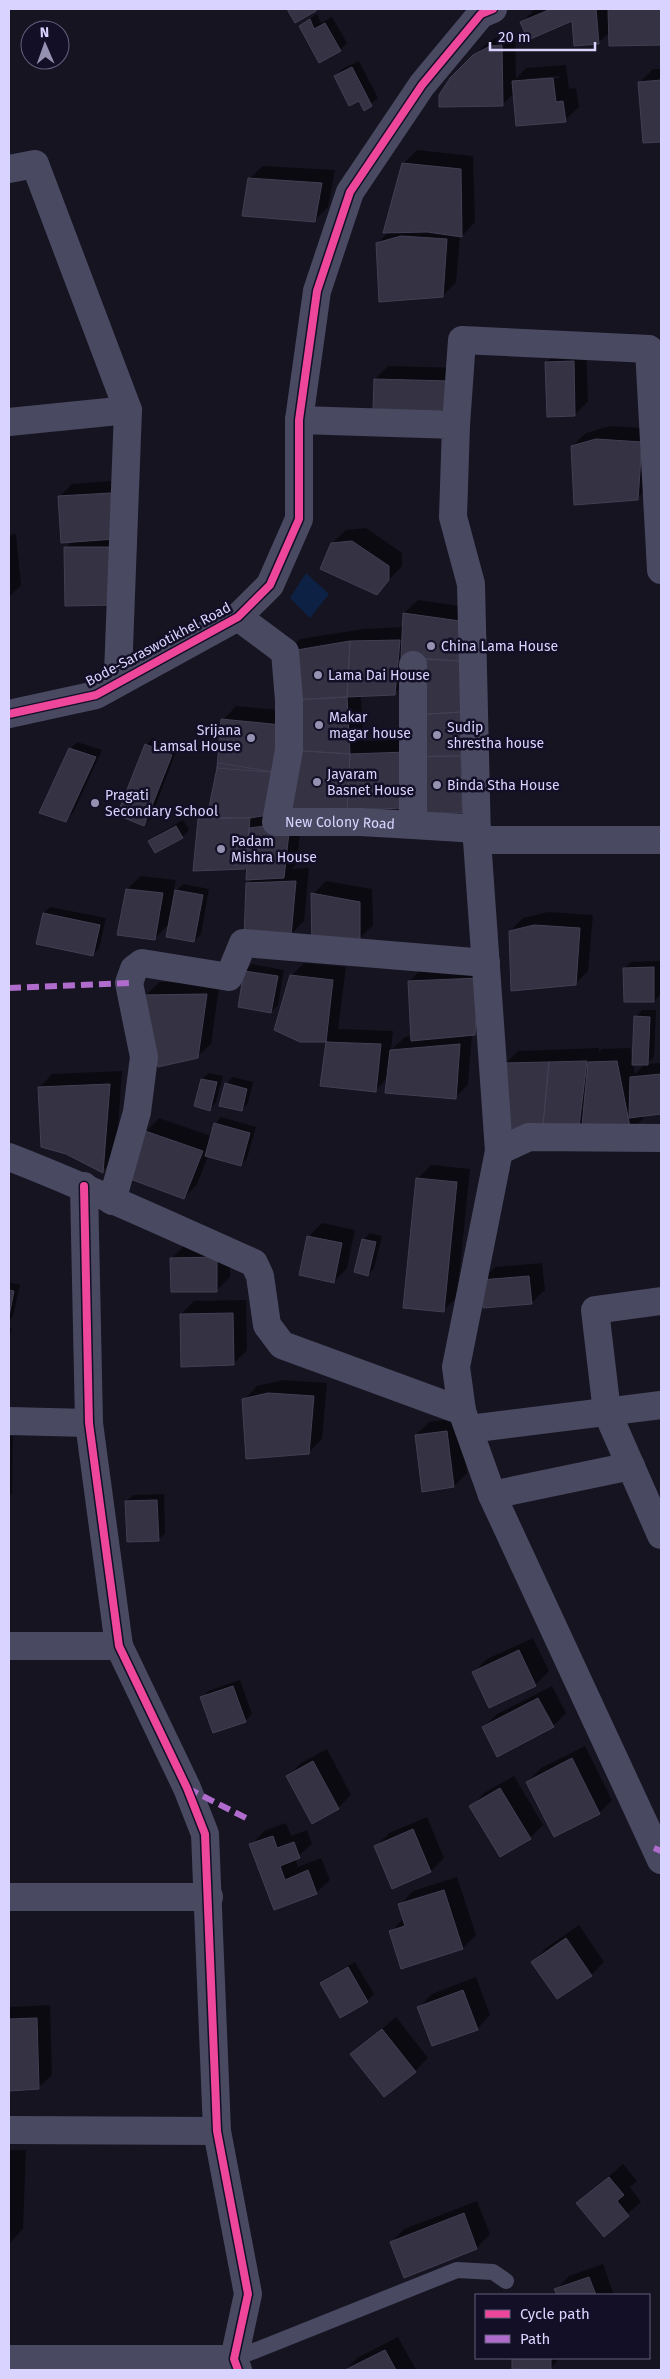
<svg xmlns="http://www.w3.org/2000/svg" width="670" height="2379" viewBox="0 0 670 2379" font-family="'Fira Sans',sans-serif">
<rect width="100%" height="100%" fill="#161421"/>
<path fill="#0d2144" d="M 306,573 L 329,594 L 310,618 L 290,598 Z"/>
<path fill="#0007" fill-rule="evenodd" d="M 535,9 L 661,9 L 661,43 L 610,45 L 610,32 L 598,43 L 573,19 L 522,22 Z
M 317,14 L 321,23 L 332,17 L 347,43 L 340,50 L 300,26 Z
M 505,33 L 515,33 L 516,79 L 526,68 L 566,65 L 569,89 L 576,88 L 579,107 L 565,120 L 514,93 L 503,104 L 451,79 L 488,42 ZM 559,76 L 560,78 L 526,81 L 526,79 Z
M 359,61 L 378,98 L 364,109 L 359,100 L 335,76 L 342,69 Z
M 653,69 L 661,69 L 661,140 L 644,142 L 639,83 Z
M 417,150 L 473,156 L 475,222 L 462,236 L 460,235 L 456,282 L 443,296 L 377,244 L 389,231 L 403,164 Z
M 263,166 L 335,170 L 328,207 L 315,220 L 249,179 Z
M 586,348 L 588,401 L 575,415 L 546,362 L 560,349 Z
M 388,366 L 462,368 L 447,411 L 375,379 Z
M 610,426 L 655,429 L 651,485 L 637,498 L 572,446 L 586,433 Z
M 124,480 L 125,534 L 66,604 L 65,548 L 73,541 L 59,497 L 72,484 Z
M 366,528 L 402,553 L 402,566 L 377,593 L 332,543 L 346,530 Z
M 16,534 L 21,585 L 9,597 L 9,535 Z
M 418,600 L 473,608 L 475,798 L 462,811 L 414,796 L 302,812 L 297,863 L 292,869 L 309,868 L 304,921 L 290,935 L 248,883 L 253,878 L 247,866 L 245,868 L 199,820 L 210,810 L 219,763 L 223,720 L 236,706 L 290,711 L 286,653 L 300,639 L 364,629 L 404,627 L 404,613 ZM 407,680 L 416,739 L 363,741 L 361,695 L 394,694 Z
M 153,738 L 177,749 L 151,818 L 144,825 L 146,745 Z
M 77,742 L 102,750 L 73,813 L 66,820 L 70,749 Z
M 183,820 L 189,830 L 182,837 L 150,841 L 157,835 Z
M 141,876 L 176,880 L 173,894 L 183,884 L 209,889 L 201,934 L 194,941 L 170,923 L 154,939 L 127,889 Z
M 326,881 L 372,889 L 373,925 L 360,938 L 313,894 Z
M 50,907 L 106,918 L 99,948 L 93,955 L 44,913 Z
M 548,912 L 593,915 L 588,971 L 575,984 L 510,931 L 523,918 Z
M 660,961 L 661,994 L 654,1001 L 625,968 L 631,962 Z
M 304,963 L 346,967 L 338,1029 L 393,1031 L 391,1050 L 405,1037 L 412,1036 L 409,982 L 422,968 L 492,965 L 488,1020 L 472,1034 L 468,1084 L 455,1098 L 388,1077 L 375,1091 L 328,1043 L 329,1041 L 301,1041 L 291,976 Z
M 252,964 L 284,970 L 278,1005 L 271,1012 L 245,971 Z
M 220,981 L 211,1044 L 197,1057 L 146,995 L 159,982 Z
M 642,1010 L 656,1010 L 654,1057 L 647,1064 L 661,1063 L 661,1113 L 643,1115 L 644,1118 L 630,1131 L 583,1135 L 505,1064 L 518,1051 L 599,1048 L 599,1052 L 602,1049 L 630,1048 L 632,1061 L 636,1017 ZM 633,1064 L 645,1064 L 635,1074 Z
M 122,1071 L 116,1158 L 102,1171 L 39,1088 L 52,1074 Z
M 209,1073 L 223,1076 L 216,1102 L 210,1109 L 202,1079 Z
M 233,1077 L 253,1082 L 248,1103 L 241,1110 L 226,1084 Z
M 221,1117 L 256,1127 L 247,1158 L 241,1165 L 208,1156 L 197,1184 L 184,1198 L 146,1132 L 159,1118 L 211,1136 L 215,1124 Z
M 431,1165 L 470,1169 L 457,1297 L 443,1311 L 417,1179 Z
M 322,1223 L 355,1230 L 347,1268 L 334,1282 L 308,1237 Z
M 370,1233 L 382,1236 L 374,1268 L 368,1275 L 363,1240 Z
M 230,1244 L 230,1277 L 216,1291 L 172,1258 L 185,1245 Z
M 542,1263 L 545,1290 L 531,1303 L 482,1280 L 495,1267 Z
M 9,1282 L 20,1285 L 13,1316 L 9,1321 Z
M 246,1300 L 247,1350 L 233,1364 L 181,1314 L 194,1301 Z
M 9,1327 L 12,1328 L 9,1341 Z
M 283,1380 L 327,1383 L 322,1439 L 309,1452 L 244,1400 L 257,1386 Z
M 460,1418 L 467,1473 L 454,1486 L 423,1490 L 416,1435 L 429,1422 Z
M 9,1436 L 13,1436 L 12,1493 L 9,1497 Z
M 164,1494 L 165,1533 L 158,1540 L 126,1502 L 133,1495 Z
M 533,1638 L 549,1671 L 535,1685 L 474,1672 L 487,1659 Z
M 240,1680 L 252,1714 L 245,1721 L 202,1698 L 208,1691 Z
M 552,1686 L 566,1713 L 553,1726 L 483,1728 L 497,1714 Z
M 585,1746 L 612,1800 L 599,1813 L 527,1782 L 541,1768 Z
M 327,1749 L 351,1795 L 338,1808 L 288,1776 L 301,1763 Z
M 514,1776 L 543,1825 L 530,1838 L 471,1807 L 484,1793 Z
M 427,1817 L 444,1858 L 431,1871 L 393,1887 L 376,1846 L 389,1833 Z
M 286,1823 L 291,1836 L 307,1830 L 312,1844 L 295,1859 L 298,1867 L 321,1858 L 330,1880 L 316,1893 L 275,1909 L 251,1845 L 264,1831 Z
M 457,1877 L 476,1935 L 463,1948 L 391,1932 L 404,1918 L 400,1905 L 413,1891 Z
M 579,1925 L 604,1962 L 591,1975 L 533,1962 L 546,1948 Z
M 355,1962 L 374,1994 L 367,2001 L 321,1983 L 328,1977 Z
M 476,1977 L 490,2015 L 477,2029 L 419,2007 L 432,1994 Z
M 50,2005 L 52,2075 L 38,2088 L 9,2089 L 9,2007 Z
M 396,2017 L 428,2058 L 415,2071 L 352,2054 Z
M 9,2150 L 26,2150 L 23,2229 L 9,2244 Z
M 623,2164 L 637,2181 L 630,2187 L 641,2202 L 604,2235 L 578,2203 Z
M 477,2201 L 490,2234 L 477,2248 L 405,2276 L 391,2243 L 404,2229 Z
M 603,2264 L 614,2295 L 558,2295 L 556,2290 L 569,2276 Z
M 398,2337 L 416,2370 L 345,2370 L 357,2358 Z
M 513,2358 L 557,2358 L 557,2362 L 550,2368 L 513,2368 Z"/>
<path fill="#343243" stroke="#433f54" d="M 287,9 L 315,9 L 316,11 L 295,23 Z
M 551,9 L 596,9 L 599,44 L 574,46 L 572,21 L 528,40 L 520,22 Z
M 608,9 L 661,9 L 661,45 L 609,46 Z
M 310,19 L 314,29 L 325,23 L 341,51 L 319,63 L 299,26 Z
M 502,45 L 503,106 L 439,107 L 439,95 L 450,78 L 473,55 L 490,46 Z
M 352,67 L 372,106 L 364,111 L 359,101 L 349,106 L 334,76 Z
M 553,78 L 556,102 L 563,101 L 566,122 L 516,126 L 512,81 Z
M 661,80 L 661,142 L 643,143 L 638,82 Z
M 402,163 L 461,169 L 462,237 L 427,232 L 383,233 Z
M 248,178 L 322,183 L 315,222 L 242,216 Z
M 401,236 L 447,239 L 443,297 L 379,302 L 376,243 Z
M 574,361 L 575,416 L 547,417 L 545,362 Z
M 374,379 L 449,381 L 448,412 L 373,410 Z
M 596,439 L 642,442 L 638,500 L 574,505 L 571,446 Z
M 111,493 L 114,539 L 61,543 L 58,496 Z
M 352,541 L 389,566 L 389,580 L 377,595 L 320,569 L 331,543 Z
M 64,547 L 112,547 L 113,605 L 65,606 Z
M 403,613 L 460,621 L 460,661 L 401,658 Z
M 400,640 L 395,695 L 347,697 L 350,641 Z
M 350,641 L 347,697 L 289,700 L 285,652 Z
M 417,658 L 460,661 L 461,712 L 414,715 Z
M 347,697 L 350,754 L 289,750 L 289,700 Z
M 461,712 L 461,756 L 413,757 L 414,715 Z
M 221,719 L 282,725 L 281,773 L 217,768 Z
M 145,744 L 172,755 L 144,826 L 117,815 Z
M 69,748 L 96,757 L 66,822 L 39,813 Z
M 289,750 L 350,754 L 347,810 L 285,815 Z
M 407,752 L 405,808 L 347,810 L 350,754 Z
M 436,756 L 461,756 L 462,813 L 413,813 L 413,757 Z
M 218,763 L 281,773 L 274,814 L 250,818 L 207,817 Z
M 250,818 L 245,869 L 193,871 L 198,819 Z
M 290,823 L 284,878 L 246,880 L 249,828 Z
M 176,826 L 183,838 L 155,853 L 148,841 Z
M 296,881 L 291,936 L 244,939 L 246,883 Z
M 126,889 L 163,893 L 155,940 L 117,935 Z
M 175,890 L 203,895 L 194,942 L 166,937 Z
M 311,893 L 360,902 L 360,940 L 312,947 Z
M 43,913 L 100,925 L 93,956 L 36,944 Z
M 534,925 L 580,928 L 576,985 L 511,991 L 509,931 Z
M 654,967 L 654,1002 L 624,1002 L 623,968 Z
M 244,971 L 278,976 L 271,1013 L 238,1007 Z
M 290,975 L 333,980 L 326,1042 L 300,1042 L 274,1030 Z
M 479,978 L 475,1035 L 411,1041 L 408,981 Z
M 207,994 L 198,1058 L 158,1067 L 144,995 Z
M 634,1016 L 650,1017 L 648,1065 L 632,1065 Z
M 326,1042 L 381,1044 L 376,1092 L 320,1086 Z
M 460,1044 L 456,1099 L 385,1093 L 390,1050 Z
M 587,1061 L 578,1135 L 542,1136 L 549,1062 Z
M 617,1061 L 631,1132 L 581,1136 L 588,1062 Z
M 549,1062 L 542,1136 L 505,1133 L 504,1063 Z
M 661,1074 L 661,1114 L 629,1118 L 630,1077 Z
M 201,1079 L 217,1082 L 210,1111 L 194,1106 Z
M 225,1083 L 247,1089 L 242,1111 L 219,1106 Z
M 110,1084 L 103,1173 L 66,1154 L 41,1147 L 38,1087 Z
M 214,1123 L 250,1133 L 241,1166 L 205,1156 Z
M 145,1131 L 203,1151 L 184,1199 L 130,1179 Z
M 416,1178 L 457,1182 L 444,1312 L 403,1308 Z
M 307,1236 L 342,1243 L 334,1283 L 299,1275 Z
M 362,1239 L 376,1242 L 368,1276 L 354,1272 Z
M 217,1257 L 217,1292 L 171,1292 L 170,1258 Z
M 529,1276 L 532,1304 L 483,1308 L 481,1280 Z
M 9,1290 L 14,1291 L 9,1316 Z
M 233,1313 L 234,1365 L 181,1367 L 180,1314 Z
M 268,1393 L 314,1396 L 309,1454 L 246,1459 L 242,1399 Z
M 447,1431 L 454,1487 L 422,1492 L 415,1435 Z
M 157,1500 L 159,1541 L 127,1542 L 125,1501 Z
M 519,1650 L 536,1686 L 489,1708 L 472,1672 Z
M 233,1686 L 246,1722 L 213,1733 L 200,1697 Z
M 538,1698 L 554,1727 L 497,1757 L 482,1727 Z
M 572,1758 L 600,1814 L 554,1837 L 526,1782 Z
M 313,1761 L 339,1809 L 312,1824 L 286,1776 Z
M 500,1788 L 531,1839 L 500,1857 L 469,1806 Z
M 413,1829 L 431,1872 L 392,1889 L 374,1846 Z
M 273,1836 L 277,1848 L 294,1842 L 300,1858 L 280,1866 L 285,1880 L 308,1870 L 317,1894 L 274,1910 L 249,1844 Z
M 444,1890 L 463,1949 L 401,1969 L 389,1931 L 405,1926 L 398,1904 Z
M 566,1938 L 592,1976 L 557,1999 L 531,1962 Z
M 348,1967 L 368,2002 L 340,2018 L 320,1983 Z
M 463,1990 L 478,2030 L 432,2046 L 417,2007 Z
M 37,2018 L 39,2089 L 9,2091 L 9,2019 Z
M 382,2029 L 416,2072 L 384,2097 L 350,2054 Z
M 609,2177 L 624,2195 L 617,2201 L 629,2216 L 604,2237 L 576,2203 Z
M 464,2213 L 477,2249 L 404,2278 L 390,2242 Z
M 589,2277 L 596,2295 L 557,2295 L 554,2289 Z
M 385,2350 L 396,2370 L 345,2370 Z
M 512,2358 L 551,2358 L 551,2370 L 512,2369 Z"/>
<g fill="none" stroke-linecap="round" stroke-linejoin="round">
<path stroke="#4a4962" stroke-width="16" d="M 234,2359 L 457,2270 L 493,2272 L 506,2281"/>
<g stroke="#4a4962" stroke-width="28">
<path d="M 9,169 L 35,164 L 128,410 L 118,674"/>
<path d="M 299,420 L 456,425 L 453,517 L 471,584 L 477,840 L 499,1151"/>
<path d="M 9,422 L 128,410"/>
<path d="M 456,425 L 462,340 L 649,349 L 661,570"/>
<path id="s1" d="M 238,617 L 285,652 L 289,700 L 289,750 L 276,822 L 360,822 L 413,825 L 413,665"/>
<path d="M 413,825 L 477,829"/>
<path d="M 477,840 L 661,840"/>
<path d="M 661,1138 L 529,1137 L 499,1151 L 456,1367 L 462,1411 L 492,1495 L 661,1860"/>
<path d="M 9,1157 C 92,1189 173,1227 254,1263 L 260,1276 L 267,1325 L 282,1345 L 462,1411"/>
<path d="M 84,1186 L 89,1423 L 119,1646 L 187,1788 L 205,1834 L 217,2131 L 248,2294 L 234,2359 L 238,2370"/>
<path d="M 112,1201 L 137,1112 L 144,1057 L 129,983 L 134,969 L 142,963 L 229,977 L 243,943 L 486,963"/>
<path d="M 661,1301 L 595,1310 L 607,1412 L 661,1535"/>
<path d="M 9,1421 L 89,1423"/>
<path d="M 469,1429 L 661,1405"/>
<path d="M 492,1495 L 631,1466"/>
<path d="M 9,1646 L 119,1646"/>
<path d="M 9,1897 L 209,1897"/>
<path d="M 9,2130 L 217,2131"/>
<path d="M 9,2359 L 234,2359"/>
</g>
<path stroke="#4a4962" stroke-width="28" d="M 9,714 L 96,695 L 238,617 L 270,585 L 299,519 L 299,420 L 317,291 L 350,192 L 422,85 L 481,14 L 493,9"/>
<path stroke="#b06ccc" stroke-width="6" stroke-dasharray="12 6" stroke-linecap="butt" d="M 9,988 L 129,983
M 187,1788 L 250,1820
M 654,1848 L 661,1851"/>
<g stroke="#130f26" stroke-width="11">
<path id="cycleway" d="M 9,714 L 96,695 L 238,617 L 270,585 L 299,519 L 299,420 L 317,291 L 350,192 L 422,85 L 481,14 L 493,9
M 84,1186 L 89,1423 L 119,1646 L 187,1788 L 205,1834 L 217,2131 L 248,2294 L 234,2359 L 238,2370"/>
</g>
<use href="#cycleway" stroke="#ed469a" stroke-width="8"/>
</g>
<g fill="#9591b1" stroke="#130f26" stroke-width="2">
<circle cx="431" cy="646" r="5"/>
<circle cx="318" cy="675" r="5"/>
<circle cx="319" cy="725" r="5"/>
<circle cx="437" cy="735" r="5"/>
<circle cx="251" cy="738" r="5"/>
<circle cx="317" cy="782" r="5"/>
<circle cx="437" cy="785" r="5"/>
<circle cx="95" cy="803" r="5"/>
<circle cx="221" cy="849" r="5"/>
</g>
<g text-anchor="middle" stroke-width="5" stroke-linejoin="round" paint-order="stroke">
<g font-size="14" fill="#d9d4ff" stroke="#130f26">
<text transform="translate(158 644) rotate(-28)" y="5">Bode-Saraswotikhel Road</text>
<text dy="5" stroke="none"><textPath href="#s1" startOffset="294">New Colony Road</textPath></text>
</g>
<g font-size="14" fill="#d9d4ff" stroke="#130f26" text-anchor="start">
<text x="441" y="651">China Lama House</text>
<text x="328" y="680">Lama Dai House</text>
<text x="329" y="722">Makar<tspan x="329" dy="16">magar house</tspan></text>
<text x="447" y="732">Sudip<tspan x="447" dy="16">shrestha house</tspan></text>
<text x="241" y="735" text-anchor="end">Srijana<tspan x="241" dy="16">Lamsal House</tspan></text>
<text x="327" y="779">Jayaram<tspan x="327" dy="16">Basnet House</tspan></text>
<text x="447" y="790">Binda Stha House</text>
<text x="105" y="800">Pragati<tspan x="105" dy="16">Secondary School</tspan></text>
<text x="231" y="846">Padam<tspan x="231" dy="16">Mishra House</tspan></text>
</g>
</g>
<rect width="670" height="2379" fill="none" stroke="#d9d4ff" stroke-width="20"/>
<rect x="475" y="2294" width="175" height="65" fill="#130f26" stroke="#625e7d"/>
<rect x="485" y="2310" width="25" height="8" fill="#ed469a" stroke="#625e7d"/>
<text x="520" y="2319" font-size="15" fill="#d9d4ff">Cycle path</text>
<rect x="485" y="2335" width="25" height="8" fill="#b06ccc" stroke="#625e7d"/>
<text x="520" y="2344" font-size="15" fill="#d9d4ff">Path</text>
<g transform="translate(45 45) rotate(358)"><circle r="24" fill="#130f26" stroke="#625e7d"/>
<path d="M0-4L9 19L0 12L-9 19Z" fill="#9591b1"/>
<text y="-8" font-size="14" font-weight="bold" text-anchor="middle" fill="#d9d4ff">N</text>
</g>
<path d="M490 42v8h105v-8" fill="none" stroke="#d9d4ff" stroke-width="2.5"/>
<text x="498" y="42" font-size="15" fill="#d9d4ff" stroke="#130f26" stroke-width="4" paint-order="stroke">20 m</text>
</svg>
